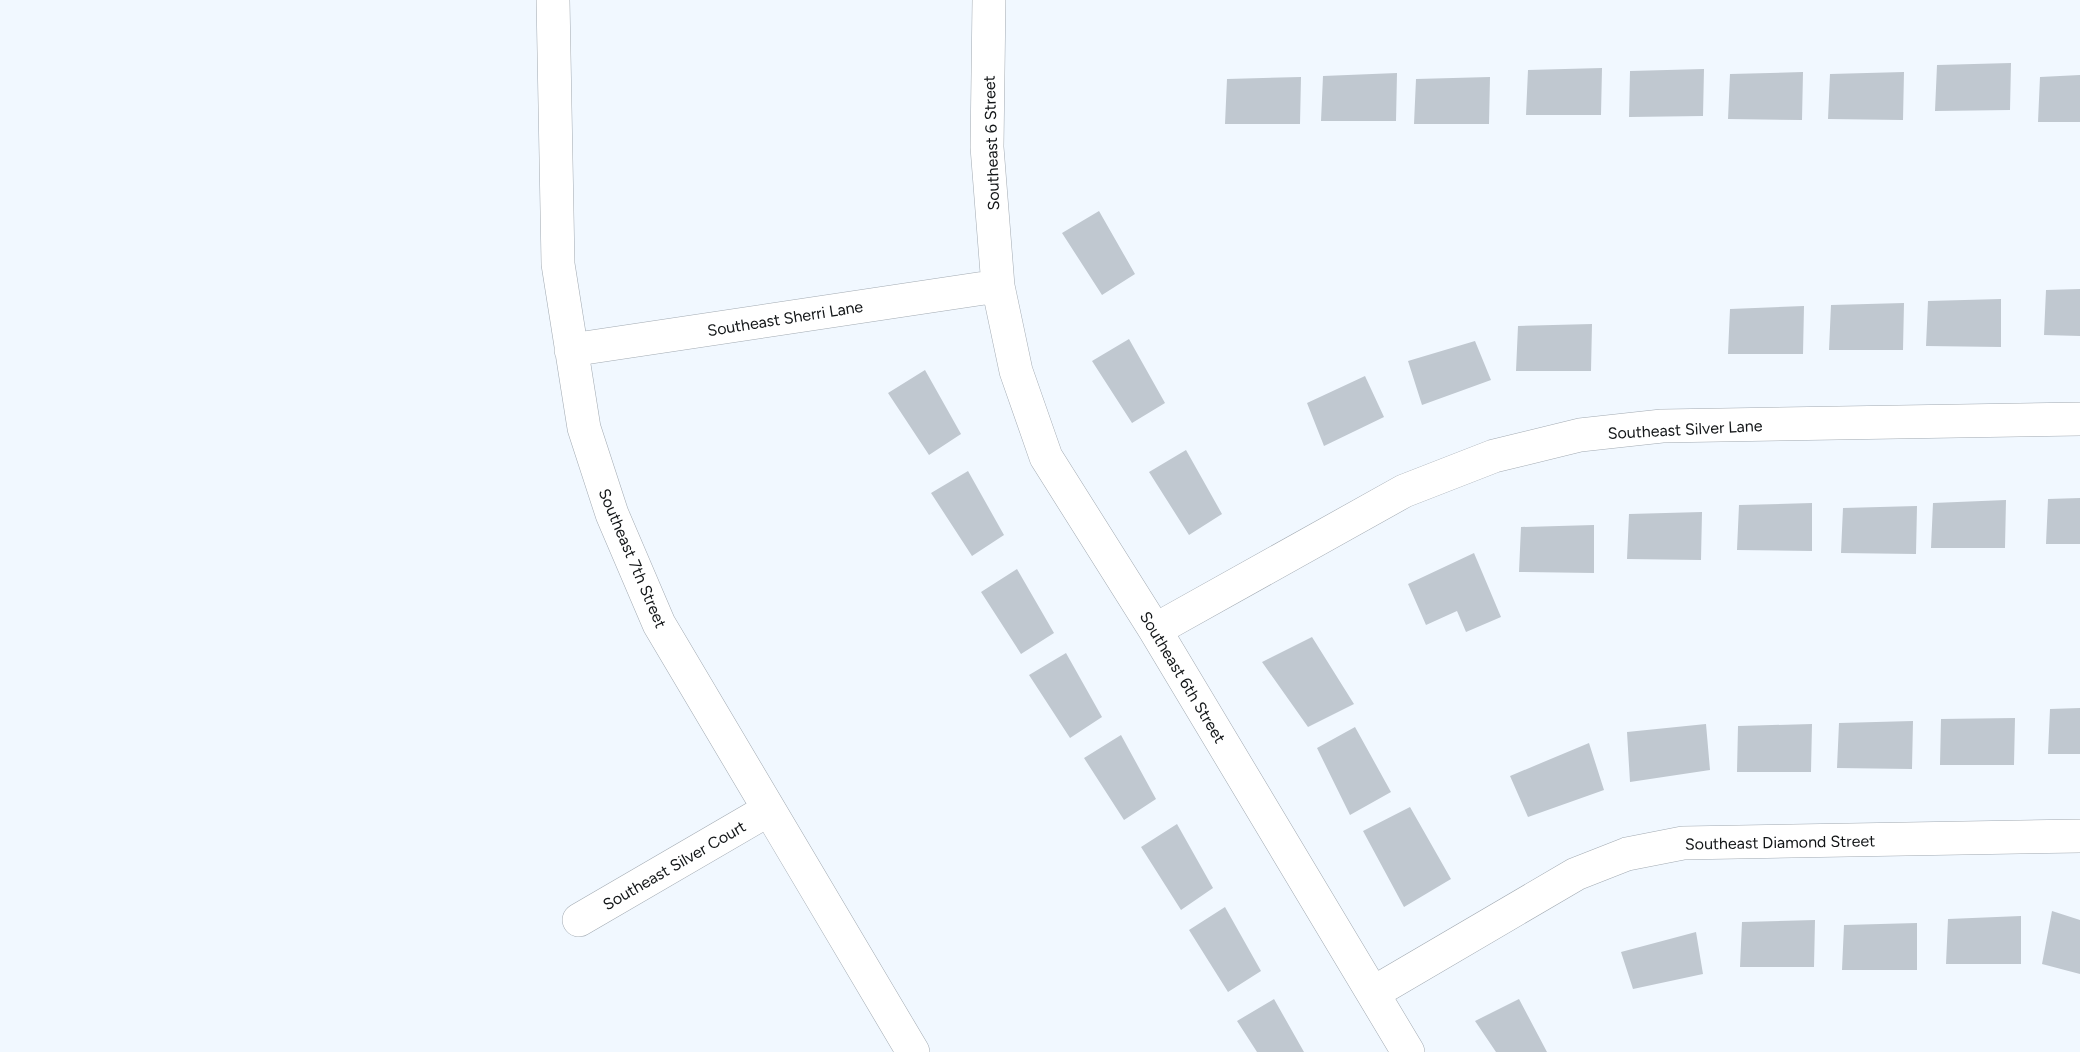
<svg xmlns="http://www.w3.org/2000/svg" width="2080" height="1052" viewBox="0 0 2080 1052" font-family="Figtree,sans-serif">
<rect width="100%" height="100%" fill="#f1f8ff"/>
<path fill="#c0c8d0" d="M 2011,63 L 2010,110 L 1935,111 L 1937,65 Z
M 1602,68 L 1601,115 L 1526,115 L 1528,70 Z
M 1704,69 L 1703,116 L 1629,117 L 1630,71 Z
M 1803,72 L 1802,120 L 1728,119 L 1730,74 Z
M 1904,72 L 1903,120 L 1828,119 L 1830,74 Z
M 1397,73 L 1396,121 L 1321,121 L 1323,76 Z
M 2080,75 L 2080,122 L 2038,122 L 2040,77 Z
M 1301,77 L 1300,124 L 1225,124 L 1227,79 Z
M 1490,77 L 1489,124 L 1414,124 L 1416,79 Z
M 1099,211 L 1135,274 L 1102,295 L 1062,233 Z
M 2080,289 L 2080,336 L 2044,335 L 2046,290 Z
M 2001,299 L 2001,347 L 1926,346 L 1928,301 Z
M 1904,303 L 1903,350 L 1829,350 L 1831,305 Z
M 1804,306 L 1803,354 L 1728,354 L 1730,309 Z
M 1592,324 L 1591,371 L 1516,371 L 1518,326 Z
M 1129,339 L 1165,403 L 1132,423 L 1092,361 Z
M 1475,341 L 1491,380 L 1422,405 L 1408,361 Z
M 925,370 L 961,434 L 929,455 L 888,393 Z
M 1365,376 L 1384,417 L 1324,446 L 1307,403 Z
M 1186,450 L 1222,514 L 1189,535 L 1149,472 Z
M 968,471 L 1004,535 L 972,556 L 931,493 Z
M 2080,498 L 2080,544 L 2046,544 L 2048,499 Z
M 2006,500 L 2005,548 L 1931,548 L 1933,503 Z
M 1812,503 L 1812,551 L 1737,550 L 1739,505 Z
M 1917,506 L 1916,554 L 1841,553 L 1843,508 Z
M 1702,512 L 1701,560 L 1627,559 L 1629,514 Z
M 1594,525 L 1594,573 L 1519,572 L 1521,527 Z
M 1474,553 L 1501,617 L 1466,632 L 1457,611 L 1426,625 L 1408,584 Z
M 1017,569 L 1054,633 L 1021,654 L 981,592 Z
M 1312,637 L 1354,704 L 1308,727 L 1262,662 Z
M 1066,653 L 1102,717 L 1070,738 L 1029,675 Z
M 2080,708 L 2080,754 L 2048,754 L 2050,709 Z
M 2015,718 L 2014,765 L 1940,765 L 1941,719 Z
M 1913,721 L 1912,769 L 1837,768 L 1839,723 Z
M 1706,724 L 1710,770 L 1630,782 L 1627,732 Z
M 1812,724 L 1811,772 L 1737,772 L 1738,726 Z
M 1355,727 L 1391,792 L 1350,815 L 1317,748 Z
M 1121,735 L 1156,799 L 1124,820 L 1084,758 Z
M 1589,743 L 1604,790 L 1528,817 L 1510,776 Z
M 1410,807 L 1451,879 L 1404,907 L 1363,831 Z
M 1177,824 L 1213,888 L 1181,910 L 1141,847 Z
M 1225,907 L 1261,971 L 1228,992 L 1189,930 Z
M 2052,911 L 2080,920 L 2080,974 L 2042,964 Z
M 2021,916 L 2021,964 L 1946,964 L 1948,919 Z
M 1815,920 L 1814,967 L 1740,967 L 1742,922 Z
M 1917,923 L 1917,970 L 1842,970 L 1844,925 Z
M 1696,932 L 1703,974 L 1633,989 L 1621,952 Z
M 1274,999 L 1304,1052 L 1257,1052 L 1237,1021 Z
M 1519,999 L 1547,1052 L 1496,1052 L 1475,1021 Z"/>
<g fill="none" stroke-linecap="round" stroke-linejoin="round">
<g stroke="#a2aab2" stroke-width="34">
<path id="minor" d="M 553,0 L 558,264 L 584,428 L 612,514 L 659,624 L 913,1052
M 989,0 L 987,147 L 998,286 L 1016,371 L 1046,457 L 1155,630 L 1408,1052
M 571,350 L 998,286
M 1155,630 L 1404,491 L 1494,456 L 1580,435 L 1662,426 L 2080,419
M 579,920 L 768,810
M 1373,993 L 1576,874 L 1627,854 L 1683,843 L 2080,836"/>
</g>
<use href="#minor" stroke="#fff" stroke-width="33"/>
</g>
<g text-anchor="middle" stroke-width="5" stroke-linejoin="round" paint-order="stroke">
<g font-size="16" fill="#121517" stroke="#fff">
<text transform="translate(991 143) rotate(-92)" y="6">Southeast 6 Street</text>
<text transform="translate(785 318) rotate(-9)" y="6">Southeast Sherri Lane</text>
<text transform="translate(1685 429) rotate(-3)" y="6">Southeast Silver Lane</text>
<text transform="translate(633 558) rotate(67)" y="6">Southeast 7th Street</text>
<text transform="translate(1183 677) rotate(59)" y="6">Southeast 6th Street</text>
<text transform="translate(1780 842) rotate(-1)" y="6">Southeast Diamond Street</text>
<text transform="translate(674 865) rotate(-30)" y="6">Southeast Silver Court</text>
</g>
</g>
</svg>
